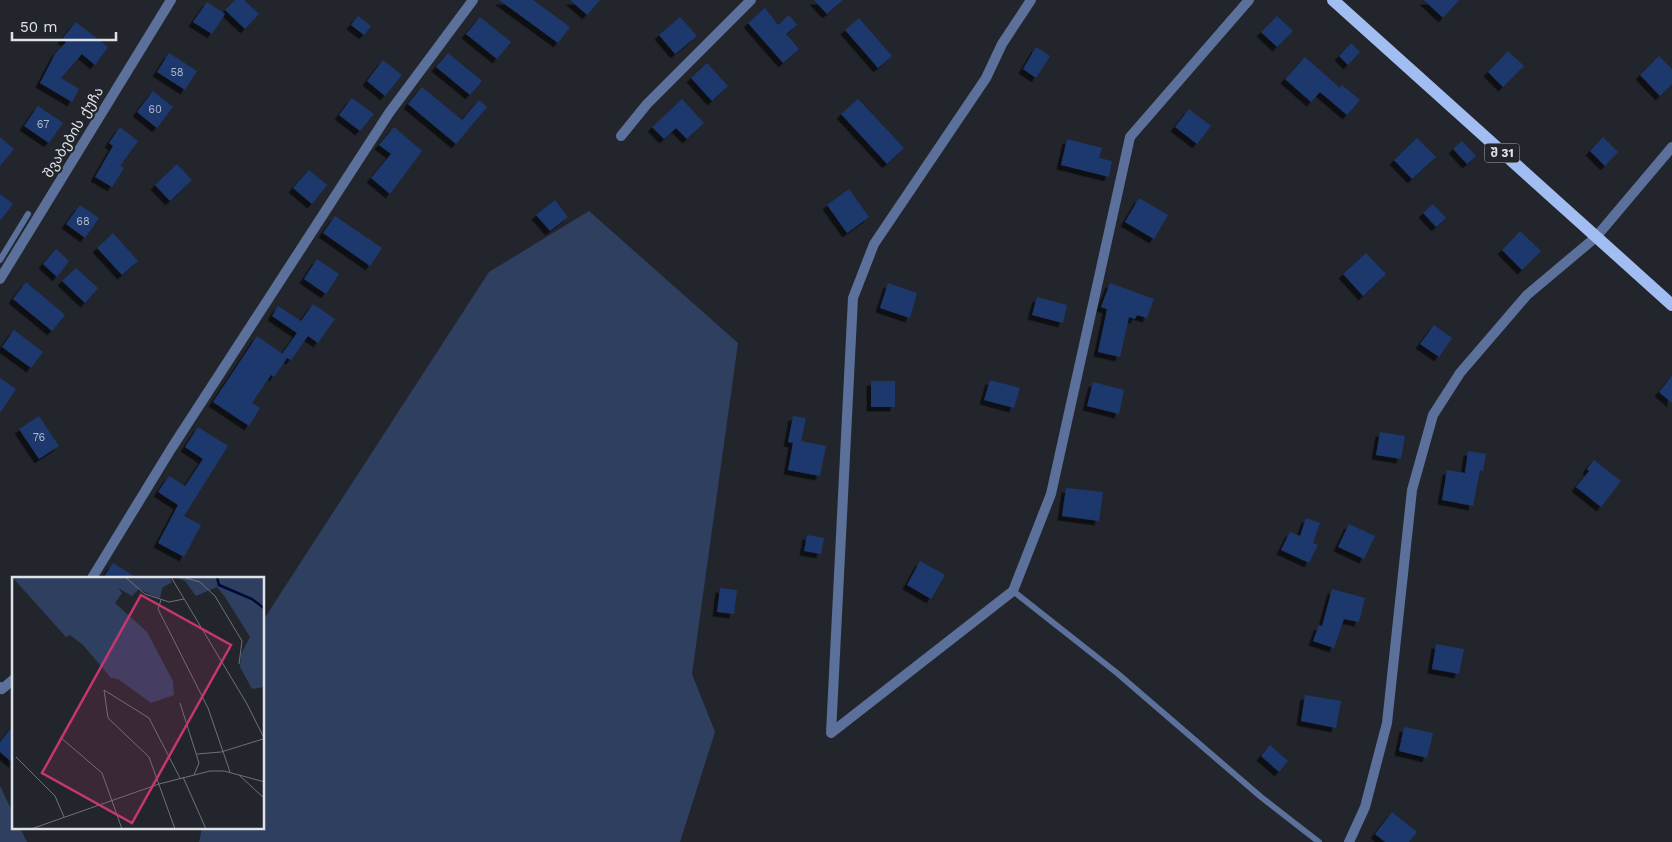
<svg xmlns="http://www.w3.org/2000/svg" width="1672" height="842" viewBox="0 0 1672 842" font-family="'Work Sans','Noto Sans Georgian',sans-serif">
<defs>
<filter id="shadow"><feDropShadow dx="-4.5" dy="4.5" stdDeviation="0" flood-color="#0009"/></filter>
</defs>
<rect width="100%" height="100%" fill="#22262c"/>
<path fill="#2f3f60" d="M 589,211 L 738,343 L 692,674 L 715,732 L 680,842 L 199,842 L 202,828 L 264,828 L 264,619 L 489,272 Z
M 0,786 L 14,815 L 14,828 L 20,828 L 27,842 L 0,842 Z"/>
<path fill="#1f376c" filter="url(#shadow)" d="M 235,0 L 244,0 L 259,14 L 245,29 L 225,10 Z
M 499,0 L 533,0 L 570,27 L 558,43 Z
M 570,0 L 600,0 L 587,15 Z
M 814,0 L 843,0 L 827,14 Z
M 1424,0 L 1459,0 L 1443,18 Z
M 207,2 L 225,14 L 212,34 L 193,22 Z
M 765,8 L 778,25 L 789,15 L 797,25 L 786,34 L 799,49 L 783,63 L 748,23 Z
M 358,16 L 371,26 L 364,35 L 351,25 Z
M 1277,16 L 1293,31 L 1277,47 L 1261,32 Z
M 480,17 L 511,42 L 497,59 L 466,34 Z
M 680,17 L 697,36 L 675,54 L 659,35 Z
M 859,18 L 892,56 L 878,68 L 845,30 Z
M 76,22 L 108,47 L 95,65 L 82,54 L 61,78 L 79,89 L 72,102 L 40,83 L 55,54 L 66,42 L 62,39 Z
M 1351,43 L 1360,52 L 1348,65 L 1339,56 Z
M 1036,47 L 1050,56 L 1036,78 L 1023,69 Z
M 1508,51 L 1524,66 L 1503,87 L 1488,72 Z
M 169,53 L 197,71 L 185,90 L 157,72 Z
M 448,53 L 482,81 L 470,95 L 436,67 Z
M 1659,56 L 1672,69 L 1672,84 L 1660,96 L 1640,75 Z
M 1305,57 L 1340,88 L 1342,85 L 1360,100 L 1347,115 L 1320,92 L 1311,102 L 1285,79 Z
M 383,60 L 402,75 L 385,96 L 367,81 Z
M 707,63 L 728,86 L 712,101 L 691,78 Z
M 422,87 L 462,120 L 479,100 L 487,107 L 456,144 L 408,104 Z
M 153,91 L 173,107 L 157,128 L 137,112 Z
M 352,98 L 374,114 L 360,131 L 339,115 Z
M 682,99 L 704,123 L 687,139 L 676,128 L 664,139 L 652,127 Z
M 858,99 L 904,148 L 887,164 L 841,114 Z
M 38,106 L 63,123 L 49,143 L 24,126 Z
M 1189,109 L 1211,126 L 1197,144 L 1175,127 Z
M 120,127 L 138,141 L 120,166 L 124,168 L 112,187 L 95,177 L 113,146 L 109,143 Z
M 394,127 L 422,151 L 390,194 L 371,178 L 391,154 L 379,145 Z
M 0,137 L 14,149 L 0,166 Z
M 1603,137 L 1618,152 L 1605,166 L 1590,151 Z
M 1417,138 L 1436,157 L 1412,179 L 1394,160 Z
M 1067,139 L 1102,148 L 1099,158 L 1112,161 L 1109,177 L 1061,165 Z
M 1462,141 L 1476,156 L 1467,164 L 1453,149 Z
M 177,164 L 192,180 L 170,201 L 155,185 Z
M 309,170 L 327,185 L 312,204 L 293,188 Z
M 849,189 L 869,217 L 847,233 L 827,205 Z
M 0,194 L 13,204 L 0,221 Z
M 1139,198 L 1168,215 L 1154,239 L 1125,222 Z
M 555,200 L 568,217 L 550,231 L 536,215 Z
M 1433,204 L 1446,218 L 1436,227 L 1423,213 Z
M 80,205 L 99,218 L 85,238 L 66,224 Z
M 335,216 L 382,248 L 370,266 L 323,233 Z
M 1520,231 L 1541,251 L 1522,270 L 1502,250 Z
M 113,233 L 138,261 L 122,275 L 97,248 Z
M 56,249 L 69,261 L 57,277 L 43,264 Z
M 1366,253 L 1386,274 L 1363,296 L 1343,274 Z
M 317,259 L 339,274 L 326,294 L 304,279 Z
M 76,268 L 98,288 L 85,303 L 62,281 Z
M 26,282 L 65,315 L 52,331 L 13,299 Z
M 888,283 L 917,293 L 910,318 L 880,308 Z
M 1110,283 L 1154,299 L 1147,318 L 1137,315 L 1135,319 L 1129,317 L 1120,357 L 1098,352 L 1107,309 L 1101,307 Z
M 1037,297 L 1067,305 L 1063,323 L 1032,315 Z
M 313,304 L 335,319 L 318,343 L 308,336 L 291,360 L 287,358 L 274,377 L 271,375 L 252,403 L 260,408 L 249,426 L 213,402 L 257,336 L 287,357 L 282,354 L 297,333 L 272,316 L 278,306 L 301,321 Z
M 1434,325 L 1452,338 L 1439,357 L 1420,344 Z
M 14,330 L 43,352 L 31,368 L 2,347 Z
M 1672,376 L 1672,403 L 1659,392 Z
M 0,378 L 16,389 L 0,413 Z
M 990,380 L 1020,388 L 1014,408 L 984,400 Z
M 871,381 L 895,381 L 895,407 L 871,407 Z
M 1093,382 L 1124,390 L 1119,414 L 1087,406 Z
M 39,416 L 59,446 L 39,459 L 19,429 Z
M 793,416 L 806,418 L 801,441 L 826,446 L 820,476 L 788,470 L 793,443 L 788,442 Z
M 198,427 L 228,446 L 184,516 L 201,525 L 184,557 L 158,543 L 178,505 L 158,492 L 169,476 L 185,486 L 203,459 L 185,447 Z
M 1380,432 L 1405,436 L 1401,459 L 1376,455 Z
M 1468,451 L 1486,454 L 1483,471 L 1480,470 L 1473,506 L 1442,500 L 1447,470 L 1465,473 Z
M 1594,460 L 1621,481 L 1601,507 L 1576,487 L 1589,471 L 1587,469 Z
M 1066,488 L 1103,492 L 1099,521 L 1062,516 Z
M 1306,518 L 1320,523 L 1313,543 L 1318,545 L 1309,563 L 1281,550 L 1290,532 L 1300,536 Z
M 1349,524 L 1375,536 L 1364,559 L 1338,547 Z
M 807,535 L 824,538 L 821,554 L 804,551 Z
M 920,561 L 945,575 L 931,599 L 907,585 Z
M 113,563 L 137,578 L 103,578 Z
M 720,588 L 737,590 L 734,614 L 717,612 Z
M 1332,589 L 1365,598 L 1359,622 L 1344,619 L 1334,648 L 1313,641 L 1319,625 L 1322,626 Z
M 1436,644 L 1464,649 L 1459,674 L 1432,669 Z
M 1305,695 L 1341,701 L 1336,728 L 1301,721 Z
M 14,725 L 14,764 L 0,752 L 0,742 Z
M 1404,727 L 1433,733 L 1427,758 L 1399,751 Z
M 1270,745 L 1288,761 L 1279,772 L 1261,756 Z
M 1392,812 L 1417,832 L 1409,842 L 1385,842 L 1375,834 Z"/>
<g fill="none" stroke-linecap="round" stroke-linejoin="round">
<path stroke="#5b709b" stroke-width="6" d="M 0,260 L 28,214
M 1013,591 L 1117,673 L 1261,797 L 1319,842"/>
<path stroke="#5b709b" stroke-width="10" d="M 621,136 L 647,104 L 751,0
M 0,279 L 171,0
M 92,578 L 171,449 L 389,113 L 473,0
M 0,687 L 2,689 L 14,679
M 831,733 L 1013,591 L 1051,494 L 1130,137 L 1249,0
M 831,733 L 853,298 L 874,244 L 986,78 L 1002,44 L 1031,0
M 1349,842 L 1365,807 L 1387,723 L 1412,490 L 1433,415 L 1460,373 L 1527,295 L 1596,237 L 1672,147"/>
<path stroke="#a2bdf1" stroke-width="12" d="M 1333,0 L 1672,305"/>
</g>
<g text-anchor="middle" stroke-width="4.5" stroke-linejoin="round" paint-order="stroke">
<g font-size="11" fill="#afb7c8">
<text x="177" y="76">58</text>
<text x="155" y="113">60</text>
<text x="43" y="128">67</text>
<text x="83" y="225">68</text>
<text x="39" y="441">76</text>
</g>
<rect fill="#22262c" stroke="#a6aaae" stroke-width="1" x="1484.5" y="143.5" width="35" height="19" rx="4"/>
<g font-size="12" font-weight="bold" fill="#dfe2e6">
<text x="1502" y="157">შ 31</text>
</g>
<g font-size="14" fill="#dfe2e6" stroke="#22262c">
<text transform="translate(73 132) rotate(-59)" y="5">შვაბების ქუჩა</text>
</g>
</g>
<g transform="translate(12 577)">
<rect width="252" height="252" fill="#22262c"/>
<path d="M 0,0 L 157,0 L 160,5 L 150,11 L 148,22 L 127,12 L 120,19 L 106,11 L 110,16 L 103,26 L 135,55 L 161,104 L 162,118 L 139,126 L 106,102 L 99,101 L 71,68 L 58,58 L 54,60 ZM 252,0 L 252,110 L 240,112 L 228,90 L 229,77 L 238,60 L 213,20 L 205,10 L 184,19 L 173,4 L 163,0 Z" fill="#2f3f60"/>
<path fill="none" stroke="#00083b" stroke-width="2.5" d="M 205,0 L 207,8 L 240,22 L 253,32"/>
<path fill="none" stroke="#6e7176" stroke-width="1" d="M 113,0 L 133,17 L 157,25 L 172,22M 159,0 L 235,127 L 253,163M 170,0 L 188,5 L 203,19 L 230,64 L 227,87M 149,23 L 146,32 L 196,131 L 218,195M 92,113 L 96,141 L 137,180 L 163,252M 92,113 L 137,141 L 168,201M 168,126 L 187,186 L 182,198M 48,160 L 90,196 L 110,252M 185,177 L 209,175 L 251,162M 4,180 L 43,219 L 52,240M 227,198 L 253,222M 171,200 L 194,252M 19,252 L 147,207 L 198,194 L 212,194 L 253,205"/>
<path fill="#c63670" fill-opacity="0.15" stroke="#c63670" stroke-width="2.5" d="M 129,18 L 219,68 L 120,246 L 30,196 Z"/>
<rect width="252" height="252" fill="none" stroke="#dfe2e6" stroke-width="2.5"/>
</g>
<path d="M12 32v8h104v-8" fill="none" stroke="#dfe2e6" stroke-width="2.5"/>
<text x="20" y="32" font-size="15" fill="#dfe2e6" stroke="#22262c" stroke-width="4" paint-order="stroke">50 m</text>
</svg>
